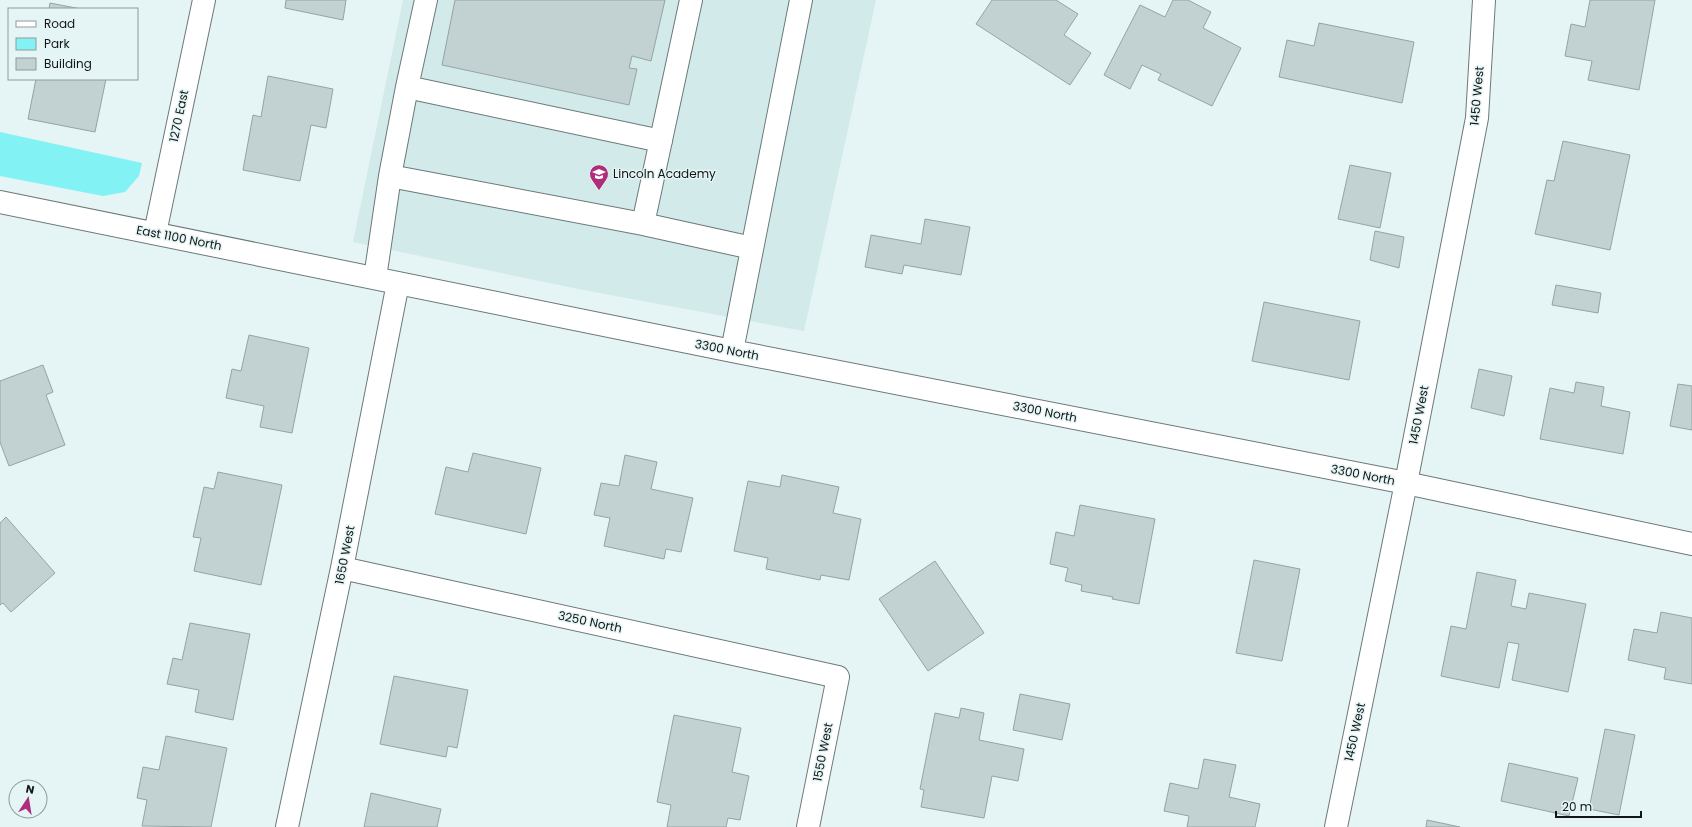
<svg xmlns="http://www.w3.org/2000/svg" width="1692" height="827" viewBox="0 0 1692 827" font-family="Poppins,sans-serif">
<rect width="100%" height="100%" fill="#e5f4f4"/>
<path fill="#d2eaea" d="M 403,0 L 876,0 L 804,331 L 578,289 L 353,242 Z"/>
<path fill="#83f2f5" d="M 0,132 L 142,163 L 139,176 L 125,192 L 103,196 L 0,176 Z"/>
<path fill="#c2d1d1" stroke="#96a3a4" d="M 286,0 L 346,0 L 343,20 L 285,8 Z
M 455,0 L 665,0 L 651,61 L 632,56 L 629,68 L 637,69 L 629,105 L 442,65 Z
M 992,0 L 1056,0 L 1078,14 L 1064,35 L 1091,53 L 1070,85 L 976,24 Z
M 1173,0 L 1188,0 L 1211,12 L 1203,28 L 1241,48 L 1212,106 L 1158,80 L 1161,74 L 1142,65 L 1130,89 L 1104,75 L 1140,5 L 1165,17 Z
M 1590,0 L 1655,0 L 1639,90 L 1588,80 L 1592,61 L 1565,56 L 1571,24 L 1585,27 Z
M 50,3 L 81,9 L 49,9 Z
M 1319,23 L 1414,42 L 1402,103 L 1279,77 L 1287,40 L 1314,46 Z
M 268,76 L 333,89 L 326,128 L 311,125 L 300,181 L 243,170 L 253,115 L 261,117 Z
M 36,79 L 106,79 L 95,132 L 28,119 Z
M 1563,141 L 1630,155 L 1610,250 L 1535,234 L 1547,180 L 1554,181 Z
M 1350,165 L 1391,173 L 1380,228 L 1338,219 Z
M 925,219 L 970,227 L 961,275 L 904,265 L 902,274 L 865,267 L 871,235 L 921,244 Z
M 1375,231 L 1404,237 L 1399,268 L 1370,260 Z
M 1556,285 L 1601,293 L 1598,313 L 1552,305 Z
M 1264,302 L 1360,321 L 1349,380 L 1252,361 Z
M 249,335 L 309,348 L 292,433 L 260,427 L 264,406 L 226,398 L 232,369 L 241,371 Z
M 43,365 L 53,392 L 46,395 L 65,445 L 9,466 L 0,442 L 0,381 Z
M 1479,369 L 1512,376 L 1504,416 L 1471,408 Z
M 1576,382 L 1604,387 L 1601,406 L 1630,412 L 1623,454 L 1540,439 L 1550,388 L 1574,393 Z
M 1678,384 L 1692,386 L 1692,430 L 1670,426 Z
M 473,453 L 541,468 L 526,534 L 435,514 L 446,467 L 468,472 Z
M 625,455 L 657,462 L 651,489 L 693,498 L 681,552 L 666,549 L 664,559 L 604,546 L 610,518 L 594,515 L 601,483 L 619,486 Z
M 218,472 L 282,485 L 261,585 L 194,571 L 201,538 L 193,537 L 204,487 L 214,489 Z
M 782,475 L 839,487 L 833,513 L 861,519 L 849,580 L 821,575 L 820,580 L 766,569 L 768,558 L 734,551 L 748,481 L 780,487 Z
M 1080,505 L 1155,519 L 1139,604 L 1112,599 L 1113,597 L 1081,591 L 1082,585 L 1065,581 L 1068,568 L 1050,564 L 1056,532 L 1074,536 Z
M 6,517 L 55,573 L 11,612 L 3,603 L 0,605 L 0,523 Z
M 1254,560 L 1300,569 L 1282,661 L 1236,653 Z
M 935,561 L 984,633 L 928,671 L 879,599 Z
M 1477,572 L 1516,580 L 1511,606 L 1526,609 L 1529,593 L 1586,604 L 1568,692 L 1512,680 L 1519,644 L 1508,642 L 1499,688 L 1441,676 L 1451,626 L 1466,629 Z
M 1661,612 L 1692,618 L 1692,684 L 1664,679 L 1666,668 L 1628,660 L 1634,629 L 1657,633 Z
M 190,623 L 250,634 L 233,720 L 195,712 L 199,690 L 167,684 L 173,658 L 182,660 Z
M 394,676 L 468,690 L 457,748 L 448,746 L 446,757 L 380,744 Z
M 1020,694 L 1070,704 L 1062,740 L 1013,730 Z
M 961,708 L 984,713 L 979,740 L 1024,749 L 1018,781 L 992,776 L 984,818 L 921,807 L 924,790 L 920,789 L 935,713 L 959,718 Z
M 674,715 L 741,728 L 732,772 L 749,776 L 740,820 L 728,818 L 726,827 L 667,827 L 671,805 L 657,802 Z
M 1605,729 L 1635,735 L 1619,815 L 1589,809 Z
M 166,736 L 227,748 L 211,827 L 142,826 L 147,800 L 137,798 L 143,767 L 159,770 Z
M 1204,759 L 1236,765 L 1229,797 L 1260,804 L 1255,827 L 1187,827 L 1189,816 L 1164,811 L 1170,783 L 1198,789 Z
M 1509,763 L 1578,778 L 1569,816 L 1501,801 Z
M 371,793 L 441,809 L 437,827 L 364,827 Z
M 1427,820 L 1460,827 L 1426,827 Z"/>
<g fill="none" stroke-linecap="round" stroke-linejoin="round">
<g stroke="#6c7979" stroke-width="24">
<path id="minor" d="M 691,0 L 643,224 L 752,248
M 407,87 L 426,0
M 390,176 L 407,87 L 661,141
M 0,202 L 732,351 L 1406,483 L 1692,544
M 155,233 L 204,0
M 375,278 L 390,176 L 643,224
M 732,351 L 801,0
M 342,568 L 838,677 L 808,827
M 287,827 L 342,568 L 398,283
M 1336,827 L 1406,483 L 1477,118 L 1484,0"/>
</g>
<use href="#minor" stroke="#fff" stroke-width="22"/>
</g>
<defs>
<g id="school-pin" transform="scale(1)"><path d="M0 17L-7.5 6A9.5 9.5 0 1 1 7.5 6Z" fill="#ae2e7b" stroke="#e5f4f4"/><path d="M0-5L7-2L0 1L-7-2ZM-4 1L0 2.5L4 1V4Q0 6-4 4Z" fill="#fff"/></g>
</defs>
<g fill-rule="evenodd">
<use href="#school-pin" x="599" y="174"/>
</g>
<g text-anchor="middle" stroke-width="3" stroke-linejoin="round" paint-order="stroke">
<g font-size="12" fill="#111616" stroke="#e5f4f4">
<text transform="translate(1477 96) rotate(-85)" y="4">1450 West</text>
<text transform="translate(179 116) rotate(-78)" y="4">1270 East</text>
<text transform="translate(179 238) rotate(11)" y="4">East 1100 North</text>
<text transform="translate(727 350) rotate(11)" y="4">3300 North</text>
<text transform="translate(1045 412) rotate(11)" y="4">3300 North</text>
<text transform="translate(1419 415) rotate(-79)" y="4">1450 West</text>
<text transform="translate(1363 475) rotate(11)" y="4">3300 North</text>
<text transform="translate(345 555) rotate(-79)" y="4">1650 West</text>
<text transform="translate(590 622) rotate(12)" y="4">3250 North</text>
<text transform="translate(1355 732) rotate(-78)" y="4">1450 West</text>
<text transform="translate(823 752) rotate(-79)" y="4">1550 West</text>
</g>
<g font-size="12" fill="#111616" stroke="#e5f4f4" text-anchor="start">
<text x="613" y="178">Lincoln Academy</text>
</g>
</g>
<rect x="8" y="8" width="130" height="72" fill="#e5f4f4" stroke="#909b9b"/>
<rect x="16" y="21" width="20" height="6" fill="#ffffff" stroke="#909b9b"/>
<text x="44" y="28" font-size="12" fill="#111616">Road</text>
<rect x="16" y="38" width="20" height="12" fill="#83f2f5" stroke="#909b9b"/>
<text x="44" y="48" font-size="12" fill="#111616">Park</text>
<rect x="16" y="58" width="20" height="12" fill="#c2d1d1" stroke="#909b9b"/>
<text x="44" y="68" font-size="12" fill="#111616">Building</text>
<g transform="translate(28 799) rotate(12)"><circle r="19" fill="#e5f4f4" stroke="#909b9b"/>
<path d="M0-3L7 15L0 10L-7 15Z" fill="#ae2e7b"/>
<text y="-6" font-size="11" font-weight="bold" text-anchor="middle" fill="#111616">N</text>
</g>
<path d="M1556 811v6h85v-6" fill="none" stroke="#111616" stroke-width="2"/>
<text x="1562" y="811" font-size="12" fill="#111616" stroke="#e5f4f4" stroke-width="3" paint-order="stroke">20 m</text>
</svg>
